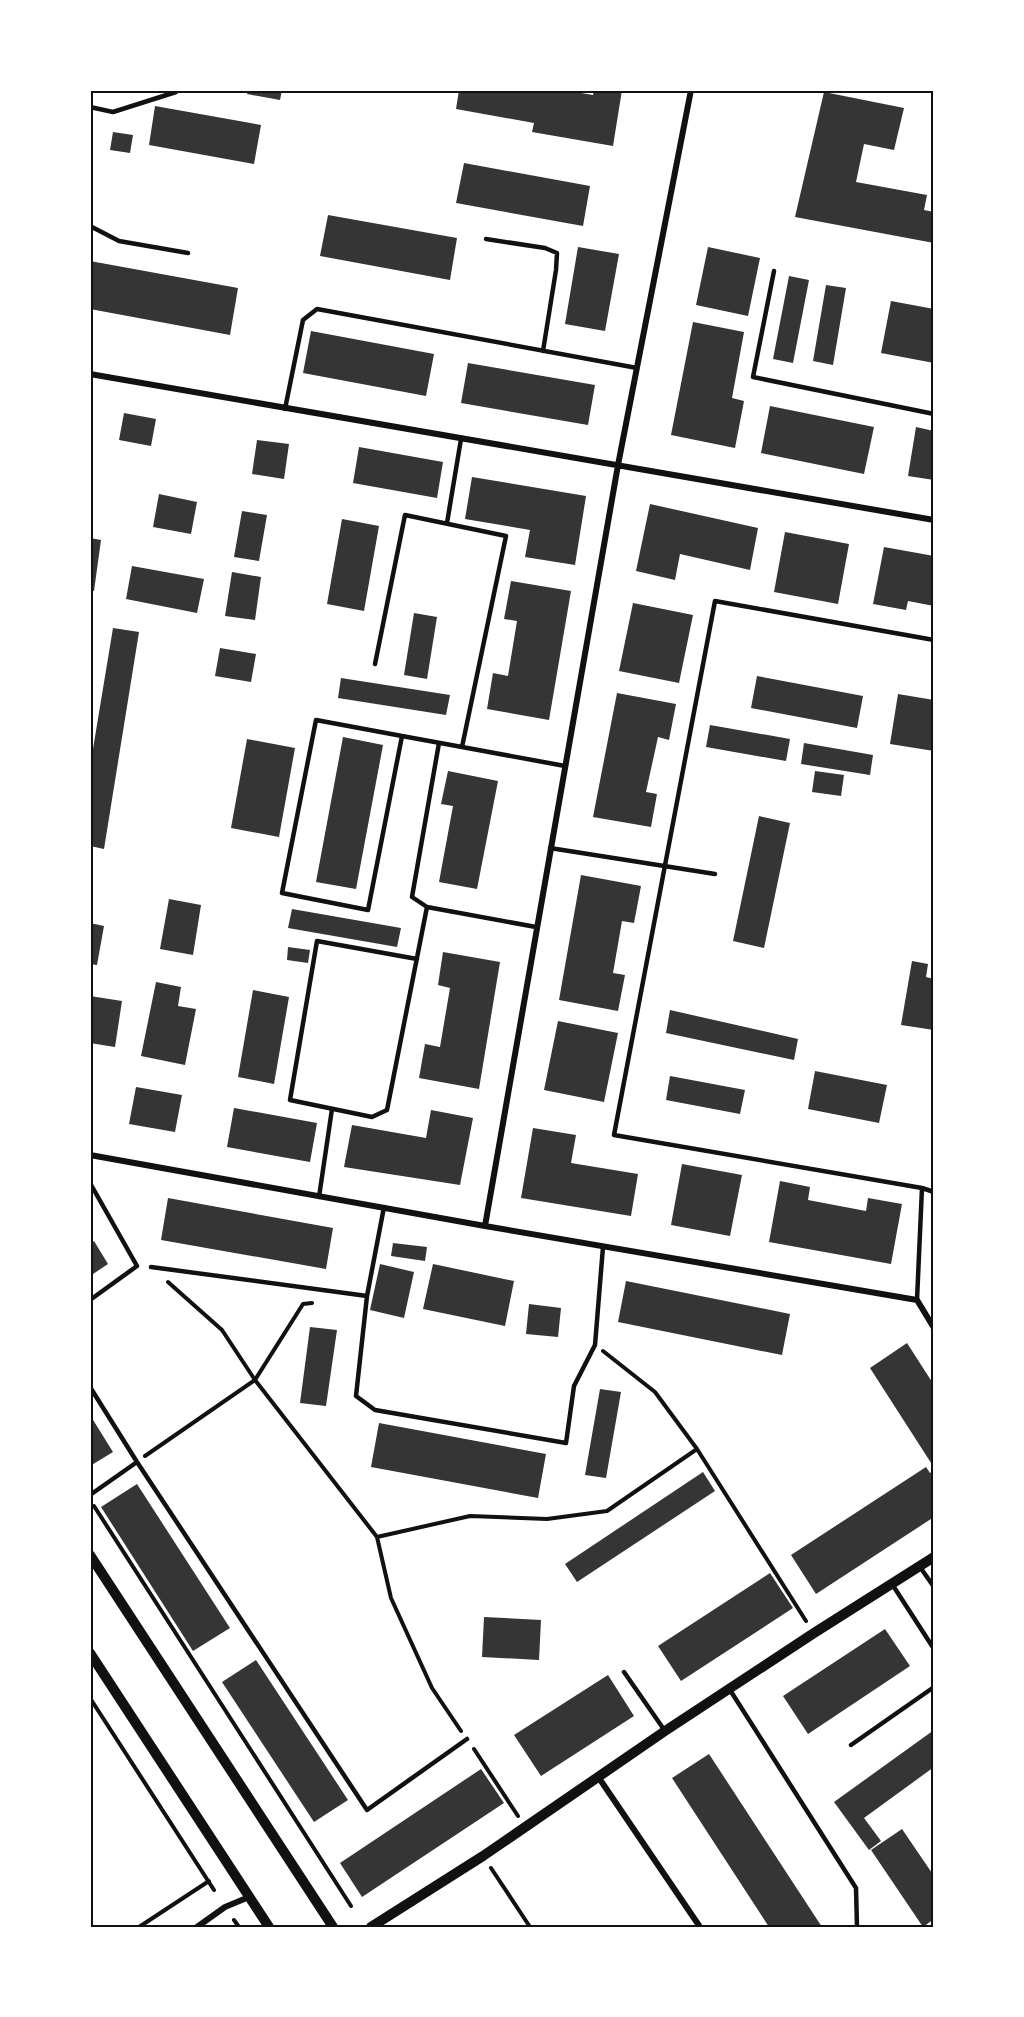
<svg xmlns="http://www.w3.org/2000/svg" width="1024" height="2017" viewBox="0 0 1024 2017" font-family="'PT Serif',serif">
<rect width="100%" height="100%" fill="#fff"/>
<path fill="#353535" d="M 248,90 L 282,90 L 280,100 L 247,94 Z
M 459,90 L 564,90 L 593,95 L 594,90 L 622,90 L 613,146 L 532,132 L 534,123 L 456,109 Z
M 824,92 L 904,108 L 894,150 L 864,144 L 856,182 L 927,195 L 924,210 L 934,212 L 934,243 L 795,217 Z
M 155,106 L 261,125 L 254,164 L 149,145 Z
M 113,132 L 133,135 L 130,153 L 110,150 Z
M 464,163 L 590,186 L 583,226 L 456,203 Z
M 328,215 L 457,238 L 450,280 L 320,256 Z
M 578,247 L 619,254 L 605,331 L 565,324 Z
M 708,247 L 760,258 L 748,316 L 696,305 Z
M 90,261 L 238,288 L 230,335 L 90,309 Z
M 789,276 L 809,280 L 793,363 L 773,359 Z
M 826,285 L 846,288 L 833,365 L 813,361 Z
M 891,301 L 934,309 L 934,363 L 881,353 Z
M 693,322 L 744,332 L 732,398 L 744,401 L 735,448 L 671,435 Z
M 311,331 L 434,354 L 426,396 L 303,373 Z
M 468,363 L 595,385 L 588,425 L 461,403 Z
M 770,406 L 874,427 L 864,474 L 761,453 Z
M 124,413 L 156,419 L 151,446 L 119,440 Z
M 916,427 L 934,431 L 934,480 L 908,476 Z
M 257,440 L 289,444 L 284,479 L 252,474 Z
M 359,447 L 443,462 L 437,498 L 353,483 Z
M 472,477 L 586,496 L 575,565 L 525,557 L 530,530 L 465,519 Z
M 159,494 L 197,502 L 191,534 L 153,527 Z
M 650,504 L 758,528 L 750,570 L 680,554 L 675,580 L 636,571 Z
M 242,511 L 267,515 L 259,561 L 234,557 Z
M 342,519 L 379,526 L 364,611 L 327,604 Z
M 785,532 L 849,544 L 838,604 L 774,592 Z
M 90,538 L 101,540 L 94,591 L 90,590 Z
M 884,547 L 934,556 L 934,606 L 908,601 L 906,610 L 873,604 Z
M 132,566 L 204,579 L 197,613 L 126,599 Z
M 232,572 L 261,577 L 255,620 L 225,616 Z
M 511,581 L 571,591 L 549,720 L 487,709 L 493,673 L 508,676 L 517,621 L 504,619 Z
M 633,603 L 693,615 L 679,683 L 619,671 Z
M 414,613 L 437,617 L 427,679 L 404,675 Z
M 113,628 L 139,632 L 104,849 L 90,846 L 90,767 Z
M 220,648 L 256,654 L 251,682 L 215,676 Z
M 757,676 L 863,696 L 857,728 L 751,708 Z
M 341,678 L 450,695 L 446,715 L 338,698 Z
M 617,693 L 676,704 L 669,740 L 658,737 L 646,792 L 657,794 L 651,827 L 593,817 Z
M 898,694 L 934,700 L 934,751 L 890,744 Z
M 710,725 L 790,739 L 786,761 L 706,747 Z
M 343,737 L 383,745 L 356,889 L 316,882 Z
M 247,739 L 295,748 L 279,837 L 231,828 Z
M 804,743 L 873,755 L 870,775 L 801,764 Z
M 448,771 L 498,781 L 477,889 L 439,882 L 453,806 L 441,804 Z
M 815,771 L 844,775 L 841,796 L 812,792 Z
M 759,816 L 790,823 L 764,948 L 733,941 Z
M 581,875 L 641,886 L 634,923 L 622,921 L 613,973 L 625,975 L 618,1011 L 559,1000 Z
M 169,899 L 201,905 L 193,955 L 160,949 Z
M 292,909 L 401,928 L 397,947 L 288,928 Z
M 90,923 L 104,926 L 97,965 L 90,964 Z
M 288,947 L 310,950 L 308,963 L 287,960 Z
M 443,952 L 500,962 L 479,1089 L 419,1078 L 425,1044 L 440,1047 L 450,988 L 438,985 Z
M 912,961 L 928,964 L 926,977 L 934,979 L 934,1030 L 901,1025 Z
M 156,982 L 181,987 L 178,1006 L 196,1009 L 185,1065 L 141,1056 Z
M 253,990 L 289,997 L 274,1084 L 238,1077 Z
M 90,996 L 122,1001 L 115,1047 L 90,1043 Z
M 670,1010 L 798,1039 L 794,1060 L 666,1033 Z
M 558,1021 L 618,1033 L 604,1102 L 544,1090 Z
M 815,1071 L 887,1085 L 879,1123 L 808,1109 Z
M 670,1076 L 745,1090 L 740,1114 L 666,1100 Z
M 136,1087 L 182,1095 L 175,1132 L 129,1124 Z
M 234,1108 L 317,1123 L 310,1162 L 227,1147 Z
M 431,1110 L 473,1118 L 460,1185 L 344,1167 L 352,1125 L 426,1138 Z
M 533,1128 L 576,1135 L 571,1163 L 638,1174 L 631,1216 L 521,1198 Z
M 682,1164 L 742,1175 L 730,1236 L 671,1225 Z
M 780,1181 L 810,1187 L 808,1200 L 866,1211 L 868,1198 L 902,1204 L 891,1264 L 769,1242 Z
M 168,1198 L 333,1228 L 326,1269 L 161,1240 Z
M 94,1241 L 108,1264 L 90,1276 L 90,1244 Z
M 393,1243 L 427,1247 L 425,1261 L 391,1256 Z
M 380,1264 L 414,1272 L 404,1318 L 370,1310 Z
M 433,1264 L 514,1281 L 505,1326 L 423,1309 Z
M 626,1281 L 790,1314 L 782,1355 L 618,1322 Z
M 529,1304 L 561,1308 L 558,1337 L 526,1334 Z
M 310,1327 L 337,1330 L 326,1406 L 300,1403 Z
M 907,1343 L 934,1385 L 934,1465 L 933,1466 L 870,1368 Z
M 600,1389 L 621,1392 L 606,1478 L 585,1475 Z
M 90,1415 L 113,1452 L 90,1466 Z
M 379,1423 L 546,1454 L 538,1498 L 371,1467 Z
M 926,1467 L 930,1473 L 934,1470 L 934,1517 L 816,1594 L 791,1555 Z
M 703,1472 L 715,1491 L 577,1582 L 565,1564 Z
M 137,1484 L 230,1628 L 193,1651 L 101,1507 Z
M 770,1573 L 793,1608 L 681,1681 L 658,1646 Z
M 484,1617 L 541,1620 L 539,1660 L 482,1657 Z
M 885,1629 L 910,1666 L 808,1734 L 783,1696 Z
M 256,1660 L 348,1800 L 314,1822 L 222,1682 Z
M 608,1675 L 634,1716 L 541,1776 L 514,1735 Z
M 934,1730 L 934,1767 L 864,1818 L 881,1841 L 869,1850 L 834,1802 Z
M 709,1754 L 822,1927 L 769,1927 L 672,1778 Z
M 481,1769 L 504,1803 L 362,1897 L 340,1863 Z
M 902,1829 L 934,1876 L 934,1919 L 923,1927 L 871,1850 Z"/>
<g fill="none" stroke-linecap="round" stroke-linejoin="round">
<path stroke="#111" stroke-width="4" d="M 168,1282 L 222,1330 L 255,1380 L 377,1537 L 391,1598 L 432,1688 L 461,1731
M 603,1351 L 655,1392 L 697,1449 L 806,1621
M 145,1456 L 255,1380 L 303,1304 L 312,1303
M 94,1506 L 351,1906
M 377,1537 L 470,1516 L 547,1519 L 607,1511 L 697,1449
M 90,1698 L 214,1890
M 474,1749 L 518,1816
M 491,1868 L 530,1927
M 234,1920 L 239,1927
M 139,1927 L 209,1881"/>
<path stroke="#111" stroke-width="4.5" d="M 90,107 L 113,112 L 176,92 L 176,90
M 90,226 L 119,241 L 188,253
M 486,239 L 545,248 L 557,253 L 556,270 L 543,351
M 774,271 L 753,377 L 934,414
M 285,409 L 303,320 L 317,309 L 637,368
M 447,523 L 461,439
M 934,640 L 715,601 L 614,1135 L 922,1188 L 934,1192
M 375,664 L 405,515 L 506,536 L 462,747 L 565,766
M 402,736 L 316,720 L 282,893 L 368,910 L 402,736 L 462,747
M 550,848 L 715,874
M 427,907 L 412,897 L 439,743
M 417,959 L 317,941 L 290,1100 L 372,1117 L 387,1110 L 427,907 L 536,927
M 90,1183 L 137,1266 L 90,1300
M 319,1197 L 332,1109
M 151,1267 L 367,1296 L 384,1207
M 367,1296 L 356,1396 L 375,1410 L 566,1443 L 574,1386 L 595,1345 L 603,1247
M 917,1300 L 922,1188
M 90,1387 L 137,1462 L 367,1810 L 467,1739
M 90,1495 L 137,1462
M 920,1567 L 934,1587
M 892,1584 L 934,1649
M 624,1672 L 665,1731
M 730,1690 L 856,1888 L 857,1927
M 851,1745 L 934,1687"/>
<path stroke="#111" stroke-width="6" d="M 90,374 L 934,520
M 90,1155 L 485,1226 L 917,1300 L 934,1328
M 485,1226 L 618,465 L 691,90
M 599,1778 L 700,1927
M 197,1927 L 225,1907 L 249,1897"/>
<path stroke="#111" stroke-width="10" d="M 90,1555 L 333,1927
M 90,1653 L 269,1927
M 371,1927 L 483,1856 L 665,1731 L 814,1633 L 934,1557"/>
</g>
<rect width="1024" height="2017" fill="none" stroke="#ffffff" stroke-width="183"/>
<rect x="92" y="92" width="840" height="1834" fill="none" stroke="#111" stroke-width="2"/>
</svg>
